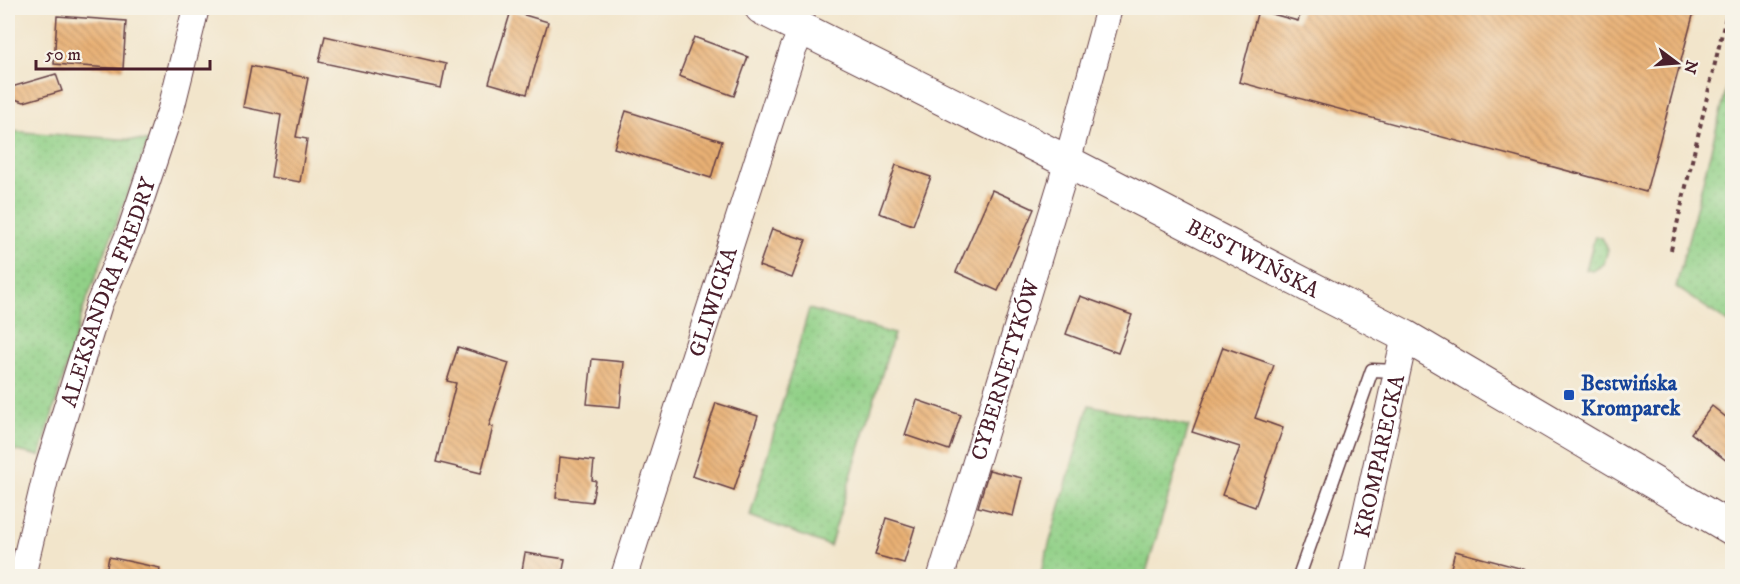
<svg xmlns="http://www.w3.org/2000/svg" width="1740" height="584" viewBox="0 0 1740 584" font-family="'IM FELL DW Pica',serif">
<defs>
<pattern id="grass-dots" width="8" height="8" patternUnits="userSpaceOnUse" patternTransform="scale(1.5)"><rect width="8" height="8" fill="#91d087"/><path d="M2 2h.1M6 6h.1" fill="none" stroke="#7fb275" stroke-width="1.8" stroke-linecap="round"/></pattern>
<pattern id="building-back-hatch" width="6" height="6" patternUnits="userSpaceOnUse" patternTransform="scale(1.5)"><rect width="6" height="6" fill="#e9b175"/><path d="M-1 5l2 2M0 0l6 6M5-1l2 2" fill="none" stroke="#bf8f60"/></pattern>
</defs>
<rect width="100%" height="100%" fill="#f7f3e8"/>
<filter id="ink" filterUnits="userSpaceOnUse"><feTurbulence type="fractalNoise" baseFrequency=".0167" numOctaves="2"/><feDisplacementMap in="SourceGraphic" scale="12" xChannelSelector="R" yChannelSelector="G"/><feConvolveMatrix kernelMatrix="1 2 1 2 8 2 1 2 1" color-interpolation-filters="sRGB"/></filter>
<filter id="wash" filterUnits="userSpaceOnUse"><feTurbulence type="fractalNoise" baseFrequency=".008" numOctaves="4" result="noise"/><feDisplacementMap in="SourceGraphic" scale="24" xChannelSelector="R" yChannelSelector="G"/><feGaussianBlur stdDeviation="1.35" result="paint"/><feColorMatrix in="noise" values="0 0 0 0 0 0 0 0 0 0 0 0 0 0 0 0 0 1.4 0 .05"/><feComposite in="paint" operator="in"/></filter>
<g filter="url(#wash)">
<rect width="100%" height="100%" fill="#f2e5cb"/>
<path fill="url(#grass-dots)" stroke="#6e7859" stroke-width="1.5" d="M 1732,67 L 1732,325 L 1676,287 Z
M 8,131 L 148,141 L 84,307 L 40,456 L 8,449 Z
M 1595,236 L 1602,238 L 1608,249 L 1604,264 L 1593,271 L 1586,270 Z
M 809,309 L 894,334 L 830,546 L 750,516 Z
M 1089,405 L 1189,426 L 1145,576 L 1040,576 Z"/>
<g id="blocks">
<path fill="url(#building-back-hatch)" d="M 1302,8 L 1695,8 L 1646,192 L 1239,82 L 1258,10 L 1298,21 Z
M 511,11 L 548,22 L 527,94 L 489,83 Z
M 57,16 L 126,21 L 123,69 L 54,64 Z
M 325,36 L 446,64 L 441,88 L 319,62 Z
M 694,37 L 748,57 L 734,96 L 679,76 Z
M 251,66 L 308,78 L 296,137 L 307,139 L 300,182 L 271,177 L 281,115 L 243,107 Z
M 56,74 L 62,91 L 24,102 L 8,97 L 8,88 Z
M 626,111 L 722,141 L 711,178 L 614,148 Z
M 896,165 L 931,177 L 913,225 L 879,213 Z
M 992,190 L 1034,209 L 998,291 L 956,272 Z
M 772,229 L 806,240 L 792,278 L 759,266 Z
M 1080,296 L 1132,315 L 1118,353 L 1066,334 Z
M 458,347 L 509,363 L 489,426 L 493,427 L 481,473 L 436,462 L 456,383 L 447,381 Z
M 1223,347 L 1274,365 L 1255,418 L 1283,428 L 1255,507 L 1222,495 L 1240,447 L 1192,432 Z
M 592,359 L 624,362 L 620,407 L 587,404 Z
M 917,400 L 961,415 L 949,450 L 905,435 Z
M 716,403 L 758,416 L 734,490 L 692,476 Z
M 1712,406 L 1732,422 L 1732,465 L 1691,433 Z
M 560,457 L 594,461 L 592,480 L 596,481 L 592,502 L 556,498 Z
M 989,470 L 1022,478 L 1013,516 L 978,507 Z
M 886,518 L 915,527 L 904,563 L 875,555 Z
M 1455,551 L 1527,570 L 1527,576 L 1449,576 Z
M 525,553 L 565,559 L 562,576 L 521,576 Z
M 109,557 L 160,568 L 159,576 L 105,576 Z"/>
</g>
</g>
<g filter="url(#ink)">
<use href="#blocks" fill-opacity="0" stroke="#633d43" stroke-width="1.5"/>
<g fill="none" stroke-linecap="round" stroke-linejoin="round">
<g stroke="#633d43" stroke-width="15">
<path id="service" d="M 1299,576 L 1372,370 L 1397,371"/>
</g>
<g stroke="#633d43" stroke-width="28">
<g id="minor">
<path id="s1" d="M 22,576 L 47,471 L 99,304 L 130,232 L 171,109 L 196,8"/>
<path id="s2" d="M 624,576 L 793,50 L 803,28"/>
<path id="s3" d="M 941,576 L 1062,181 L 1109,8"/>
<path id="s4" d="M 1352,576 L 1405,336"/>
</g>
</g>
<g stroke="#633d43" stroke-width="34">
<g id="tertiary">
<path id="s5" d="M 761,8 L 1066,161 L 1405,336 L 1732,529"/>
</g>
</g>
<path stroke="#633d43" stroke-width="4" stroke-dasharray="4.5 4.5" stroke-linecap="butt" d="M 1671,250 L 1728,8"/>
<use href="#service" stroke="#fff" stroke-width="12"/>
<use href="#minor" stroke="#fff" stroke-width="26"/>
<use href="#tertiary" stroke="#fff" stroke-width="32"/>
</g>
</g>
<rect fill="#1a4fb4" stroke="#f7f3e8" stroke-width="2" x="1563" y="389" width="12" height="12" rx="3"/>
<g text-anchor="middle" stroke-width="6" stroke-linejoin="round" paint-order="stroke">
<g font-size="22" fill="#4a1f2b" stroke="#f7f3e8">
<text dy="8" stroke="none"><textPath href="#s5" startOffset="552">BESTWIŃSKA</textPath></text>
<text dy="8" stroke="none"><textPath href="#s1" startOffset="297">ALEKSANDRA FREDRY</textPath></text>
<text dy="8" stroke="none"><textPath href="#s2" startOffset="288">GLIWICKA</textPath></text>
<text dy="8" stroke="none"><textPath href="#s3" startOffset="216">CYBERNETYKÓW</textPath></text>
<text dy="8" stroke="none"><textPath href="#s4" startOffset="123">KROMPARECKA</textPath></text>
</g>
<g font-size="22" font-weight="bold" fill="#164399" stroke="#f7f3e8" text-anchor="start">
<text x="1581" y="390">Bestwińska<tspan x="1581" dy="25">Kromparek</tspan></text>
</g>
</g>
<rect width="1740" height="584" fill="none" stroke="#f7f3e8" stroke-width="30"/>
<g transform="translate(1677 63) rotate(106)" stroke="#f7f3e8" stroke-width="4.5" paint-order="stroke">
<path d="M0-4.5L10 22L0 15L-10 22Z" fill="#4a1f2b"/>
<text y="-9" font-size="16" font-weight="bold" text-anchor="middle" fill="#4a1f2b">N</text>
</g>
<path d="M36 60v9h174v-9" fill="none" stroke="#4a1f2b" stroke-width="3"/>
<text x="45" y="60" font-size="18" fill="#4a1f2b" stroke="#f7f3e8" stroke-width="4.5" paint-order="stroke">50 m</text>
</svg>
